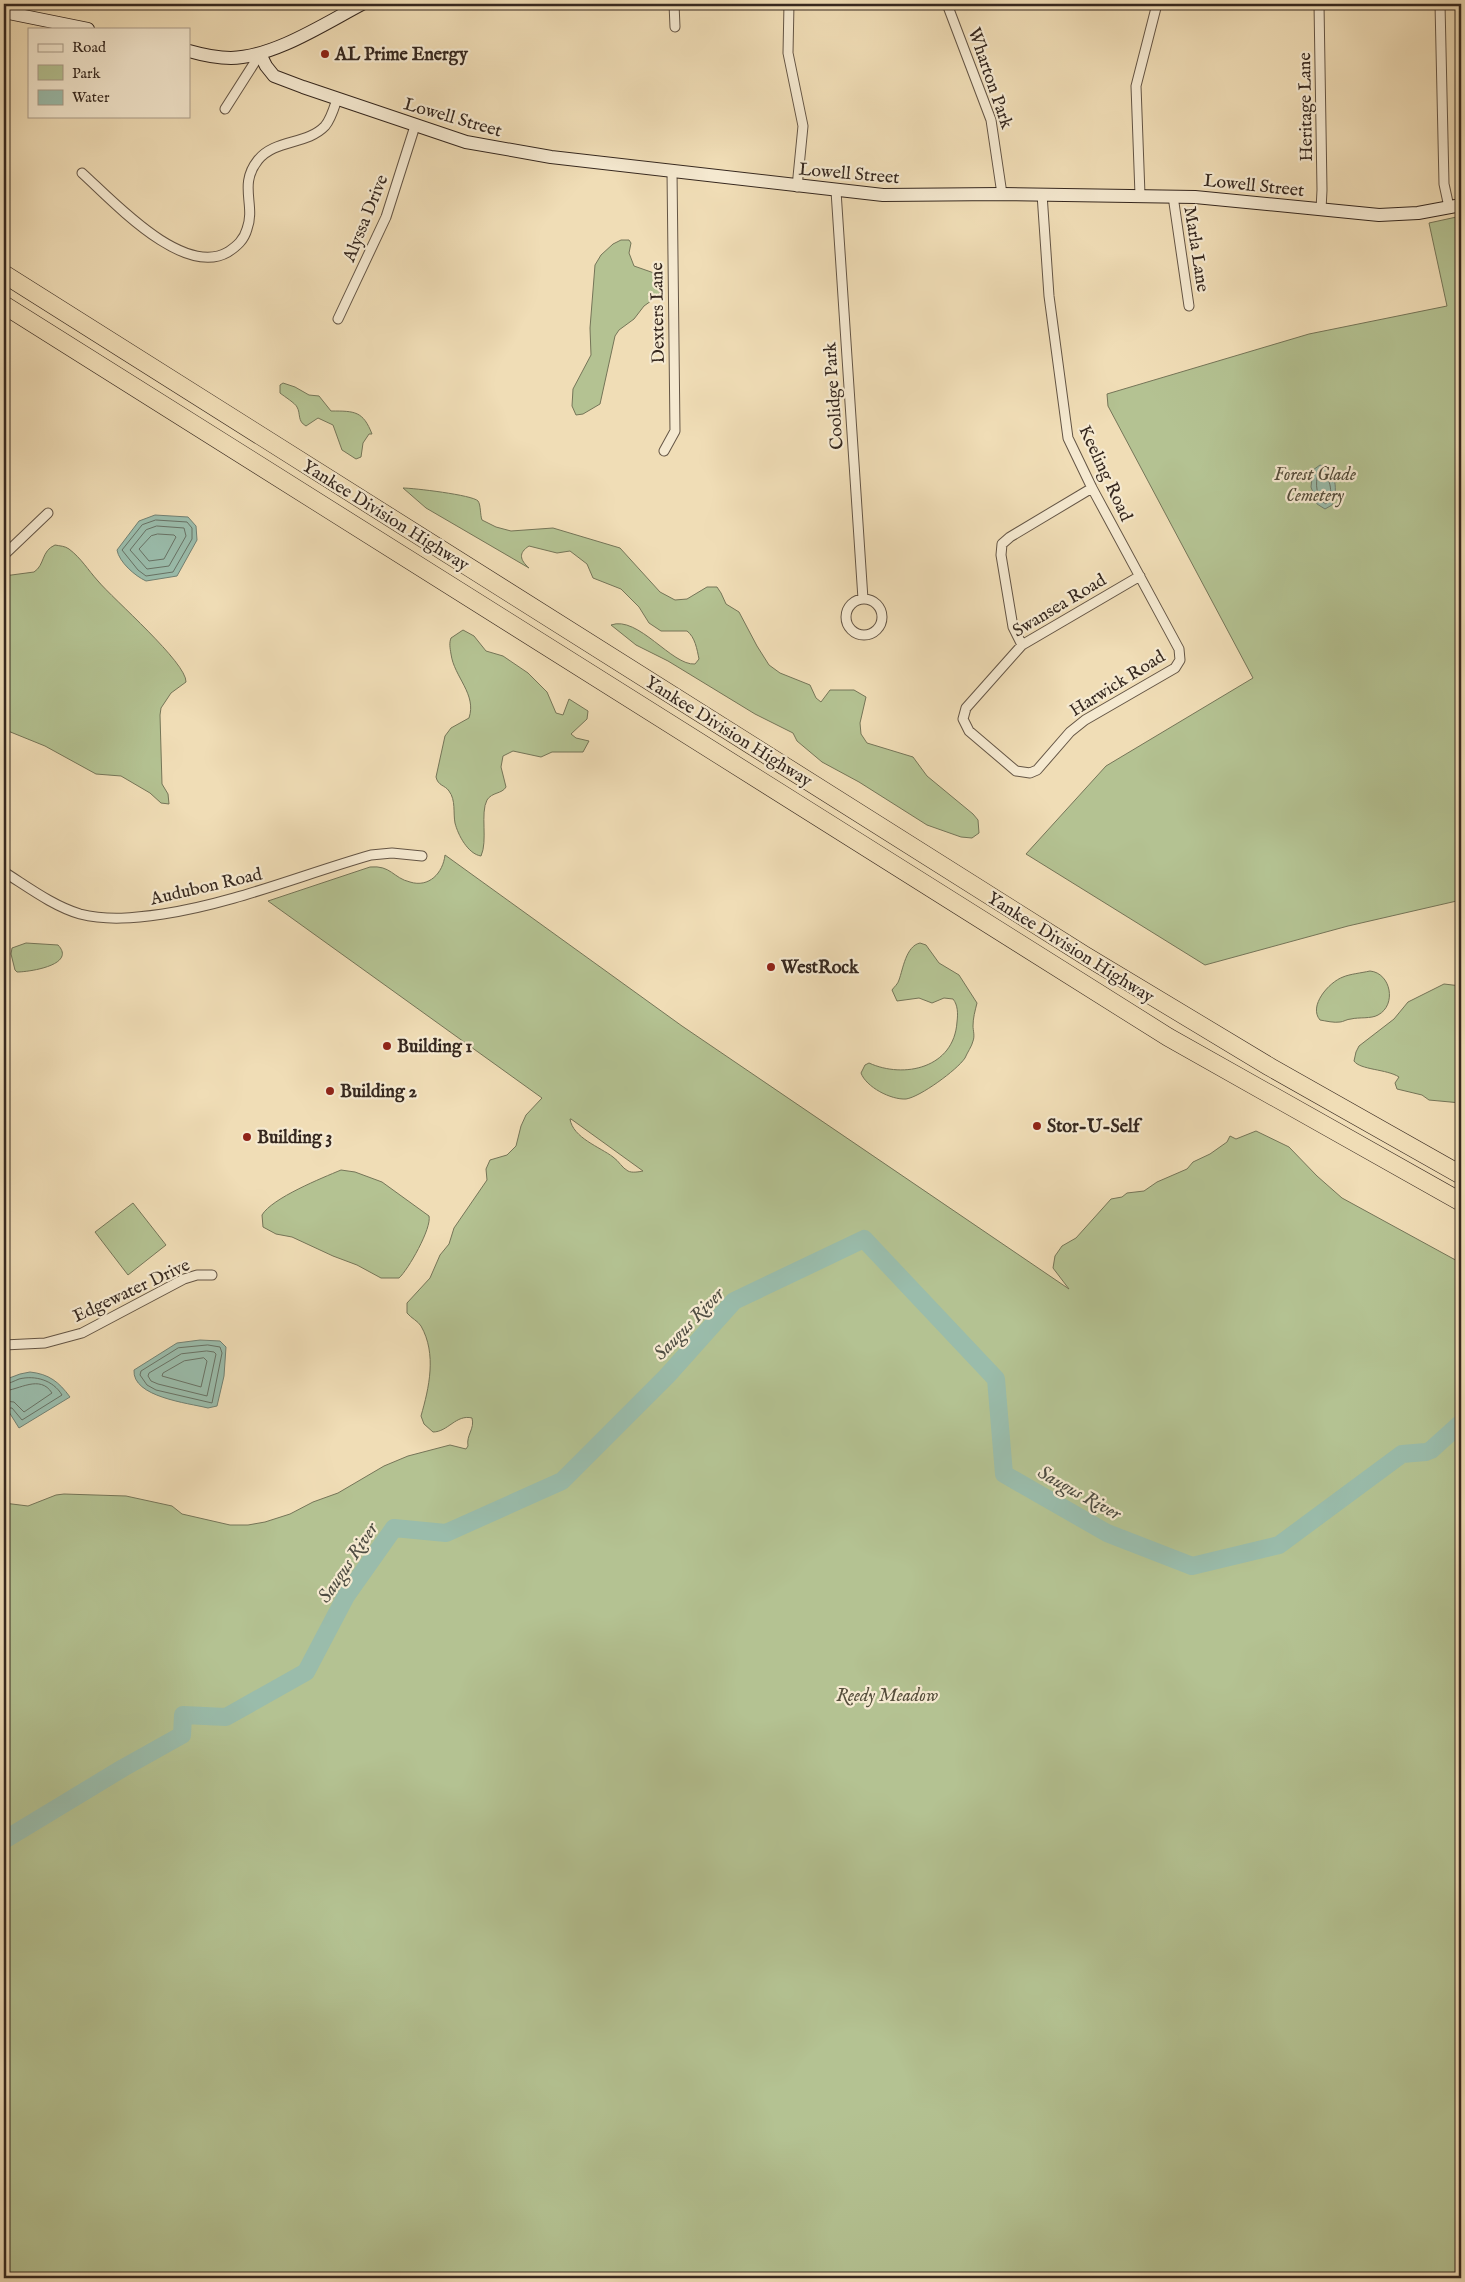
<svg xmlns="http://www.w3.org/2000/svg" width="1465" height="2282" viewBox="0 0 1465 2282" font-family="'IM FELL English',serif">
<rect width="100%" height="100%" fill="#f0ddb6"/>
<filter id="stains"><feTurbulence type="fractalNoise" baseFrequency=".004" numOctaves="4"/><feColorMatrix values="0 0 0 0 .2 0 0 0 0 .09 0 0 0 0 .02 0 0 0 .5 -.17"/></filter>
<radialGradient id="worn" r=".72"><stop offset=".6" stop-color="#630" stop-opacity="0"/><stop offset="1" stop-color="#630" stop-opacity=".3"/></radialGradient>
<path fill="#b4c292" stroke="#757558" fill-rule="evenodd" d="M 1461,216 L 1461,900 L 1348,926 L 1205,965 L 1026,854 L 1106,766 L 1253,678 L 1108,406 L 1107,394 L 1309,334 L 1447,306 L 1429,223 Z
M 621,240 L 629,240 L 631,243 L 629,253 L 634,266 L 654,273 L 662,287 L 658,296 L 644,306 L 634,319 L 619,330 L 615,336 L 600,404 L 583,414 L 576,415 L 572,406 L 573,389 L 591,355 L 590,328 L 595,265 L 601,255 L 613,244 Z
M 283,383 L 295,387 L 309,395 L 319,396 L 331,411 C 355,411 363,411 372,434 L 369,434 L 363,443 L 361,457 L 356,459 L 342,450 L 333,425 L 318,418 L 306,426 C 297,421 301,414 297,407 C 295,403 285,397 280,393 L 280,385 Z
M 403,488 C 413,488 473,495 478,501 C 481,505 480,515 482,520 L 496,527 L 511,531 L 553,528 L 620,548 L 660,592 L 675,600 L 687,599 L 707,587 L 717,587 L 721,593 L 726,604 L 739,612 L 757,646 L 769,665 L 780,673 L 810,685 L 816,698 L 821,702 L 830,690 L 854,690 L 866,697 L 860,723 L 861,734 L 867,743 L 913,757 L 927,776 L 973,814 L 978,820 L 979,833 L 972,838 L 961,837 L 927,825 L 859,782 L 822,762 L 797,741 L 793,733 L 755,714 L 668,661 L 636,645 L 611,625 C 638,615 672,666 695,664 L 699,659 C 697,649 695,637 687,631 L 661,631 L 649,623 L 639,607 L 621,589 L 593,578 L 587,564 L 570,551 L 557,553 L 529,546 C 518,553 520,560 529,568 L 426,508 Z
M 55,545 C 60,546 65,546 69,549 C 81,558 88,570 98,581 C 113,599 187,663 186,682 L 171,693 L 161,708 L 160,715 L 162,784 L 168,794 L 169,804 L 161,803 L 150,793 L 121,776 L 96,774 L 45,746 L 8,731 L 7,728 L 4,729 L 4,576 L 34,572 C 45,565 41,551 55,545 Z
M 463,630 L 474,636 L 486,651 L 503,656 L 528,673 L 547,692 L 556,713 L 563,715 L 569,699 L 588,711 L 587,719 L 571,734 L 576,738 L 589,741 L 583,752 L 552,752 L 541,757 L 513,751 L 503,756 L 501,767 L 506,787 C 502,794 492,792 487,800 C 480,813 488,841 481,856 C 468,854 458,835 455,823 C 453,813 456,800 449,791 C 445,785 438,786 436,777 L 445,736 L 451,728 L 469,718 C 477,694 454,677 451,654 C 450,648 449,643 451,638 Z
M 445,855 L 682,1026 L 1069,1289 L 1053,1268 L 1055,1256 L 1062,1246 L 1076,1238 L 1111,1199 L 1122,1197 L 1127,1193 L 1144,1191 L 1157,1182 L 1187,1169 L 1193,1162 L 1210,1154 L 1227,1142 L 1230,1136 L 1236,1139 L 1256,1131 L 1289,1147 L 1317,1176 L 1342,1198 L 1461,1263 L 1461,2278 L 4,2278 L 4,1503 L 28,1506 L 56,1495 L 64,1494 L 126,1496 L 172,1506 L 182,1514 L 230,1525 L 248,1525 L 265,1522 L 290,1514 L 313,1502 L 338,1493 L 384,1466 L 408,1456 L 450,1445 L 466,1449 L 468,1446 C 466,1435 475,1429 472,1418 C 456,1414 448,1432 433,1432 L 424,1424 L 421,1416 C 429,1388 437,1354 421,1326 C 418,1321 411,1318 407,1313 L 407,1303 L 430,1278 L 440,1255 L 449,1244 L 454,1228 L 487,1180 L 486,1169 L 490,1160 L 507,1155 L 516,1146 L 521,1126 L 526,1115 L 542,1098 L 268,901 L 370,867 C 391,865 393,878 410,882 C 429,888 443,873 445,855 ZM 570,1119 L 571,1119 L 643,1171 C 638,1172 632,1173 628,1171 C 622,1168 619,1161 613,1157 C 600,1147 573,1138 570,1119 Z
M 26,943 L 58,945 C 77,965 29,972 17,972 L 15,970 L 11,954 L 12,948 Z
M 920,943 L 926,945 L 939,963 L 959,975 L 977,1003 C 975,1011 973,1018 973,1026 C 973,1030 975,1036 973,1041 C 972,1046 967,1053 965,1058 C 957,1070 920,1097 906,1099 C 891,1100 866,1087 861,1073 L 865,1065 L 869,1063 C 904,1079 954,1068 957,1022 C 958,1014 958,1005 953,999 L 944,998 L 932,1003 L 919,998 L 897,1001 L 892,990 C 894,987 898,984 899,980 C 903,969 906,946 920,943 Z
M 1370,971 C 1391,973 1397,1005 1378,1015 C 1371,1019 1359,1017 1351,1019 C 1347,1019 1343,1022 1340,1022 C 1334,1023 1326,1021 1320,1020 C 1308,1006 1329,982 1343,977 C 1350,974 1361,973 1370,971 Z
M 1444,984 L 1461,986 L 1461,1103 L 1429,1100 L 1422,1095 L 1397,1089 L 1395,1083 L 1399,1077 C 1387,1069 1360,1070 1354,1061 L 1356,1052 L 1359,1046 L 1394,1019 L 1408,1002 Z
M 341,1170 L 355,1172 L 382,1182 L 429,1216 C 432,1228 408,1270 399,1278 L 381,1278 L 357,1265 L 333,1256 L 292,1237 L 276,1234 L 263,1227 L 262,1215 C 272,1198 322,1178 341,1170 Z
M 133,1203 L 166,1245 L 128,1275 L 95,1232 Z"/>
<path fill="#9abcab" stroke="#728173" d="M 1320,465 C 1337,469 1338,492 1332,505 L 1325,509 L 1317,504 L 1311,487 L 1313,470 Z
M 155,515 L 188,517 L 196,526 L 197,540 L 177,576 L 146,581 C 135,576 119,562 117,550 L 139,521 Z
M 200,1340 L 220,1341 L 226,1347 L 224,1376 L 217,1406 L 208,1408 C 188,1403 132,1397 134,1370 L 177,1343 Z
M 30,1372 C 49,1374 59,1382 70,1397 L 19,1428 L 9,1412 L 4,1414 L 4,1380 L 20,1374 Z"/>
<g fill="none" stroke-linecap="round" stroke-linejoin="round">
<path stroke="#687265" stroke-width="1" d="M 1322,471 C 1331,479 1334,495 1326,504 C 1316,499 1315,483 1318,473 Z
M 156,520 L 187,522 L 192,528 L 192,539 L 173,572 L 146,576 L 138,570 L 122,550 L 142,525 Z
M 157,526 L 184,528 L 186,536 L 169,566 L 147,569 L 130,550 L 146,530 Z
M 158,534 L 174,535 L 176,537 L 164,559 L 149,561 L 139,549 L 151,536 Z
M 208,1345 L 220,1347 L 222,1353 L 212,1403 L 156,1390 L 147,1385 L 140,1375 L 141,1371 L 178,1348 Z
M 207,1351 L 214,1352 L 216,1354 L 207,1396 L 158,1384 L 151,1381 L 148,1376 L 149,1373 L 181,1354 Z
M 204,1358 L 207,1361 L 201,1387 L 162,1376 L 163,1373 L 184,1361 Z
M 4,1384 C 9,1384 14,1381 19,1379 C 35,1375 53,1380 62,1395 L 22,1420 L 12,1408 L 4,1408
M 4,1391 C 19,1390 40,1374 52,1393 L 24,1412 L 14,1402 L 4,1401"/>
<path stroke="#728173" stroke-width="3" d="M 4,2269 L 14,2278"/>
<path stroke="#9abcab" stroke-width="18" d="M 4,1840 L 123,1768 L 182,1735 L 183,1715 L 226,1717 L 306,1672 L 346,1596 L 394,1528 L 446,1533 L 562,1481 L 667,1376 L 734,1301 L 864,1239 L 996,1379 L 1004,1474 L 1107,1533 L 1192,1566 L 1279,1545 L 1402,1454 L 1426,1452 L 1431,1450 L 1461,1423"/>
<g stroke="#645545" stroke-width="11">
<path id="street" d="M 674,4 L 675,27
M 789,4 L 788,53 L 803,126 L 797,187
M 947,4 L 991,120 L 1002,194
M 1319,4 L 1322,190 L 1321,210
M 1440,4 L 1444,184 L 1449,207
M 225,109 L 260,54
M 82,173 C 113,201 183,278 228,252 C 237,246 244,240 247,229 C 256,205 238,185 258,160 C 275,139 307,145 325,126 C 331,119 334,108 337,99
M 836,191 L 863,599
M 1042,194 L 1049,296 L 1068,438 L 1092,488 L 1179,649 L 1180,660 L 1175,668 L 1085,720 L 1070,732 L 1037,770 L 1030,773 L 1016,771 L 969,731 L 963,719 L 966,708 L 1022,645 L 1140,576
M 1140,195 L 1136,86 L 1157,4
M 1173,196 L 1189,306
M 338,319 L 386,217 L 415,126
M 664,451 L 675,431 L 672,171
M 4,555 L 48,513
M846 617a18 18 0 1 1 36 0a18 18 0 1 1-36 0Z
M 1022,645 L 1013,627 L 1001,555 L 1002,544 L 1010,537 L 1092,488
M 4,872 C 28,887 53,906 80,914 C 108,921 135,918 163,914 C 235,903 301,875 371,855 L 392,853 L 422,856
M 4,1345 L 45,1343 L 82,1333 L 184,1279 L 197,1275 L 212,1275"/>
</g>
<g stroke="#36281f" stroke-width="14">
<path id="secondary" d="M 4,12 L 88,29
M 189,51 C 203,55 216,58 231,58 C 274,57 324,24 362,4
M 260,54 L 266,66 L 274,76 L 303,87 L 466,142 L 551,157 L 883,195 L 1002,194 L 1195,197 L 1379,215 L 1418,213 L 1461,205"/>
</g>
<g stroke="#36281f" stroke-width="19">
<path id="highway" d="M 4,274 L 1084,955 L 1270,1067 L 1461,1175
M 4,305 L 1168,1037 L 1461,1202"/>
</g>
<use href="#street" stroke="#f5e9d0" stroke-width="9"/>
<use href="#secondary" stroke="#f5e9d0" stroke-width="12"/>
<use href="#highway" stroke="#f0ddb6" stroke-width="18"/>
</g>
<g fill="#8f2418" stroke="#f5e9d0" stroke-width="2">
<circle cx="325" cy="54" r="5"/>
<circle cx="771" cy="967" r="5"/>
<circle cx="387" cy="1046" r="5"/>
<circle cx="330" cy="1091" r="5"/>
<circle cx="1037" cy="1126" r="5"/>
<circle cx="247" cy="1137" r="5"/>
</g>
<g text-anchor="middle" stroke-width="4.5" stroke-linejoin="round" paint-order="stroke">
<g font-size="18" font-weight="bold" fill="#36281f" stroke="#f5e9d0" text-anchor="start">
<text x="335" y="60">AL Prime Energy</text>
<text x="781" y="973">WestRock</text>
<text x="397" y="1052">Building 1</text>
<text x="340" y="1097">Building 2</text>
<text x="1047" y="1132">Stor-U-Self</text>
<text x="257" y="1143">Building 3</text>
</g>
<g font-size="18" fill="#36281f" stroke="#f5e9d0">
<text transform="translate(991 78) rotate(71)" y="6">Wharton Park</text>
<text transform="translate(1305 107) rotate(-91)" y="6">Heritage Lane</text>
<text transform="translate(453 117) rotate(16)" y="6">Lowell Street</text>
<text transform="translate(849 173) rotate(5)" y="6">Lowell Street</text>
<text transform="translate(1254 185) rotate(6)" y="6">Lowell Street</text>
<text transform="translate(365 218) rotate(-68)" y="6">Alyssa Drive</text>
<text transform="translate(1197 249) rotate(81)" y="6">Marla Lane</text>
<text transform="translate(657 313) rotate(-91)" y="6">Dexters Lane</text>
<text transform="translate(833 396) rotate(-94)" y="6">Coolidge Park</text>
<text transform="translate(1106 473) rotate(65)" y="6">Keeling Road</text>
<text transform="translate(386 515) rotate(32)" y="6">Yankee Division Highway</text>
<text transform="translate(1059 605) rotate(-31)" y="6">Swansea Road</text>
<text transform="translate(1117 683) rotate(-32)" y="6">Harwick Road</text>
<text transform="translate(729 731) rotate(32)" y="6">Yankee Division Highway</text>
<text transform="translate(206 886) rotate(-13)" y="6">Audubon Road</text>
<text transform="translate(1071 947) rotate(32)" y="6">Yankee Division Highway</text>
<text transform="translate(131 1290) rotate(-25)" y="6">Edgewater Drive</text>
</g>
<g font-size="18" font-style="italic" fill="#564e3c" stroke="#f5e9d0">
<text x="1315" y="480">Forest Glade<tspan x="1315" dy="21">Cemetery</tspan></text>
<text x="887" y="1701">Reedy Meadow</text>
</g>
<g font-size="19" font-style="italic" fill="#4f4d42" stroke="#f5e9d0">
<text transform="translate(688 1323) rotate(-46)" y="7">Saugus River</text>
<text transform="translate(1080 1492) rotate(29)" y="7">Saugus River</text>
<text transform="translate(347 1562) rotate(-56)" y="7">Saugus River</text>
</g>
</g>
<rect width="1465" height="2282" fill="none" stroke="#f0ddb6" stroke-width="20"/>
<rect x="5" y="5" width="1455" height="2272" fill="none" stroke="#36281f" stroke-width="2.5"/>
<rect x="10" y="10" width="1445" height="2262" fill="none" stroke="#36281f"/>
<rect x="28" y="28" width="162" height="90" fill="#f5e9d0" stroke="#a99c89"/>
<rect x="38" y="44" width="25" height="8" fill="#f5e9d0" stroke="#a99c89"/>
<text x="72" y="52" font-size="15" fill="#36281f">Road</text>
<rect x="38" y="65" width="25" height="15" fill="#b4c292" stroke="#a99c89"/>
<text x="72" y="78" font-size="15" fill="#36281f">Park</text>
<rect x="38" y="90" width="25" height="15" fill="#9abcab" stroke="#a99c89"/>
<text x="72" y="102" font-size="15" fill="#36281f">Water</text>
<rect width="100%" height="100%" filter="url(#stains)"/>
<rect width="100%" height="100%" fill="url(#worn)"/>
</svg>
